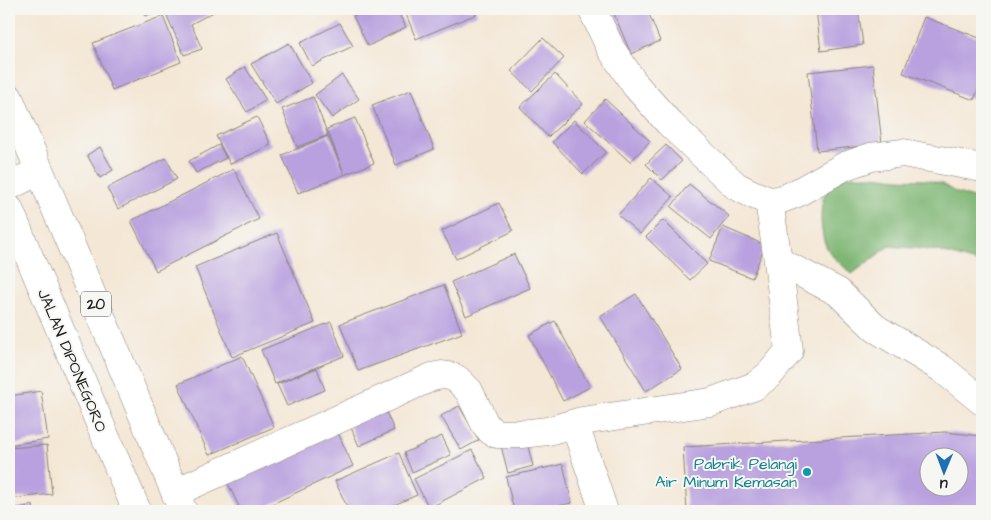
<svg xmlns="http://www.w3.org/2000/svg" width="991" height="520" viewBox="0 0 991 520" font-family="'Architects Daughter',sans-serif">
<rect width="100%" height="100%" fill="#f6f6f2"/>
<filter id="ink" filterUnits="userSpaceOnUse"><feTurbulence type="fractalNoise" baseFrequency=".02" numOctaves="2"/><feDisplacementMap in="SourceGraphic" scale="10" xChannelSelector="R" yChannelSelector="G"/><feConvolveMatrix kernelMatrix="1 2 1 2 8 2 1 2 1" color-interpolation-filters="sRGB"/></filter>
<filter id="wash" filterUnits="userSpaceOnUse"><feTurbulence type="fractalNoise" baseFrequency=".0096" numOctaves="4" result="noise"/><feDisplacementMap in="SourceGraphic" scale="20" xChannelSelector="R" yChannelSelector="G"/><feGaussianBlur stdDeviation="1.12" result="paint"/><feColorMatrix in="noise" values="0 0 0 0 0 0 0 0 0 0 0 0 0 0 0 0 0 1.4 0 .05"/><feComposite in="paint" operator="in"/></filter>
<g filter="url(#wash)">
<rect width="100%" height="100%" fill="#f4e7d5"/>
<path fill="#7eb673" stroke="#4d6948" d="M 846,176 L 874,176 L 899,179 L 927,180 L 942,184 L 955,192 L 982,201 L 982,264 L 938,251 L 923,249 L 889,246 L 852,274 C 844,266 832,258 827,248 C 820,236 819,206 825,194 C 830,185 838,181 846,176 Z"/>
<g id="blocks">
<path fill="#b9a1df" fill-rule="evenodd" d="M 142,9 L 161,9 L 145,16 Z
M 182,9 L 219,9 L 191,24 L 202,49 L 184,55 L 167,16 Z
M 368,9 L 396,9 L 406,27 L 368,46 L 353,16 Z
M 404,9 L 475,9 L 477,14 L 416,39 Z
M 612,9 L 647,9 L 660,41 L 631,54 Z
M 816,9 L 858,9 L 863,45 L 821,51 Z
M 163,16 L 181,62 L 112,90 L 93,43 Z
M 924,17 L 982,39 L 982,79 L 974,100 L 903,73 Z
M 340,23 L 353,46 L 312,66 L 300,43 Z
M 543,38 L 564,58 L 532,91 L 511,71 Z
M 289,43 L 312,83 L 276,104 L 251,64 Z
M 873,65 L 882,144 L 817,151 L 808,72 Z
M 245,67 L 266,100 L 247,112 L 226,79 Z
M 555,74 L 583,104 L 548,137 L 520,107 Z
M 342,75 L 359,99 L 332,118 L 315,95 Z
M 411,90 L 434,149 L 396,165 L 372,105 Z
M 313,97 L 328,135 L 297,147 L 282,109 Z
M 605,99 L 650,141 L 630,162 L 585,121 Z
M 257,117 L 271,145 L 230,164 L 216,136 Z
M 355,118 L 374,163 L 298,193 L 282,155 L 328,136 L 344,173 L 327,129 Z
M 574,120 L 606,152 L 583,174 L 552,142 Z
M 219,145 L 226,158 L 196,173 L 189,161 Z
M 666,145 L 682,161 L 662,180 L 646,164 Z
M 100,147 L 113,170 L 100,178 L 87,155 Z
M 166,158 L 177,179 L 118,209 L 107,188 Z
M 234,169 L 259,219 L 156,271 L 131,221 Z
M 651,178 L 673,197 L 640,234 L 618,215 Z
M 689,184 L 729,216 L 711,239 L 671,207 Z
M 499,203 L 513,231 L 456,259 L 442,231 Z
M 663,220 L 707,264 L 690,280 L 646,237 Z
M 723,227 L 765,245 L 752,278 L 709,261 Z
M 277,233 L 315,323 L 232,357 L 195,267 Z
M 514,254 L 530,288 L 466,316 L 451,282 Z
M 444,285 L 462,333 L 358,371 L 340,324 Z
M 636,294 L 682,369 L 646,391 L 600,316 Z
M 555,321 L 590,387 L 563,401 L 529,335 Z
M 331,322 L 344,356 L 275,384 L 261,350 Z
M 242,356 L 274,427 L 209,455 L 178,384 Z
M 317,368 L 325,390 L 287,406 L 277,384 Z
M 41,391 L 48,439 L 9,445 L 9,396 Z
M 459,406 L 479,440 L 461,450 L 441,416 Z
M 384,407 L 394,430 L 359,446 L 349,423 Z
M 334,424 L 353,466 L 257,511 L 241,511 L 224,475 Z
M 945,432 L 982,436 L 982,511 L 687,511 L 683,447 ZM 928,458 L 958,458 L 958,488 L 928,488 Z
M 525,435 L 533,466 L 508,473 L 500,442 Z
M 442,436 L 451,455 L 412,472 L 404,453 Z
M 47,445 L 52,494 L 9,499 L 9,448 Z
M 472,450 L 487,478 L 429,508 L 414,479 Z
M 399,453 L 417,495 L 380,511 L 349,511 L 335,481 Z
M 563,464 L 572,503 L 534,511 L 514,511 L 506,477 Z
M 33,505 L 34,511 L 9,511 L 9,510 Z"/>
</g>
</g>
<g filter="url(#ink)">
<use href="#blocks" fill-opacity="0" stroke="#888278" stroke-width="1"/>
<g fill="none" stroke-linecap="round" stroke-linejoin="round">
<g stroke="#888278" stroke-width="29">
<path id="minor" d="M 592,9 L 611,49 L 636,86 L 669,123 L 736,186 L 752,194 L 769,201 L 779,200 L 795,194 L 845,166 L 871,157 L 903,153 L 982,168
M 9,186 L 39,171
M 778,261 L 838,292 L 875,328 L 941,368 L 982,401
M 582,421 L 578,434 L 604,511
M 176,492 L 432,377 L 442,375 L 449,376 L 457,379 L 469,391 L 485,424 L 491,431 L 497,434 L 521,434 L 548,431 L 582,421 L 711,402 L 755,386 L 770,374 L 789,351 L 778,261 L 769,201"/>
</g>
<g stroke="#888278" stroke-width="29">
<path id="highway" d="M 9,98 L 183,511
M 9,209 L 137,511"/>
</g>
<use href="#minor" stroke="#fff" stroke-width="28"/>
<use href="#highway" stroke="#fff" stroke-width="28"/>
</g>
</g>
<circle fill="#0f9aa8" stroke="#f6f6f2" stroke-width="2" cx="807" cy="472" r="5"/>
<g text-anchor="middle" stroke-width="4" stroke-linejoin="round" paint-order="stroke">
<rect fill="#f6f6f2" stroke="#5d5d5c" stroke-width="1" x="81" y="291.5" width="30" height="25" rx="4"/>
<g font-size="15" font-weight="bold" fill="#1c1c1c">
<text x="96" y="309">20</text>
</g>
<g font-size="16" fill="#1c1c1c" stroke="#f6f6f2">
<text transform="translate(73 360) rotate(67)" y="6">JALAN DIPONEGORO</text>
</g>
<g font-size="16" fill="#0d838f" stroke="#f6f6f2" text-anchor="end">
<text x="797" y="469">Pabrik Pelangi<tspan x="797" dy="18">Air Minum Kemasan</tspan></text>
</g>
</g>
<rect width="991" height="520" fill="none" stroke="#f6f6f2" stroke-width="30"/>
<g transform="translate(944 472) rotate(181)"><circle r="24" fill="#f6f6f2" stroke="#9f9f9c"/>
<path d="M0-4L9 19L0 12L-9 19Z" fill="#1f6fb2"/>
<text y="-8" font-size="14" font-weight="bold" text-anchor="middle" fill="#1c1c1c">U</text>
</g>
</svg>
